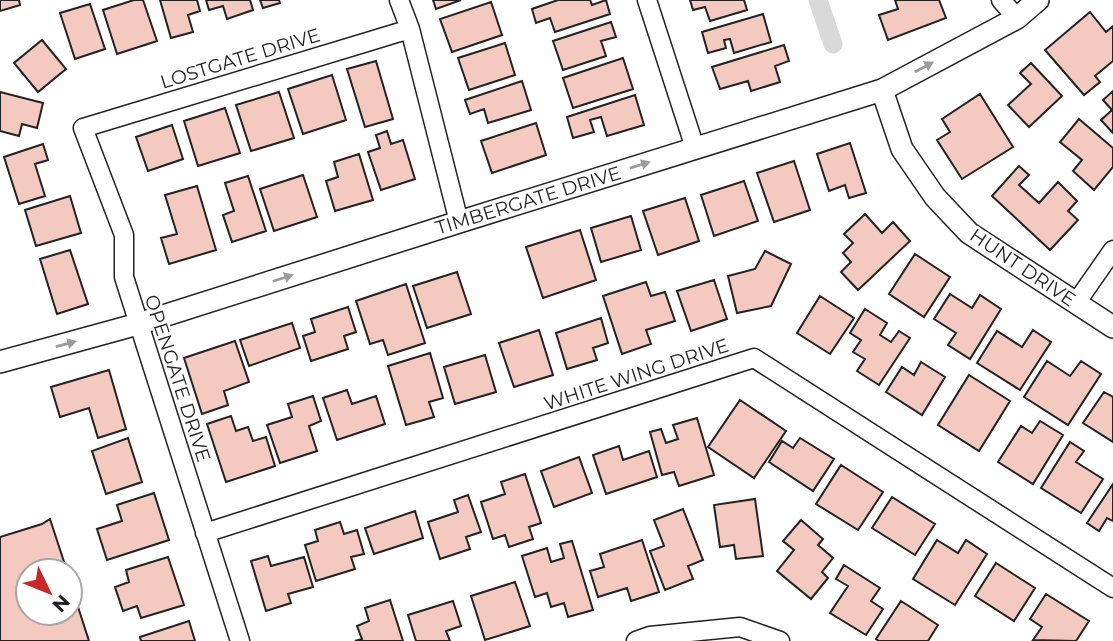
<svg xmlns="http://www.w3.org/2000/svg" width="1113" height="641" viewBox="0 0 1113 641" font-family="Montserrat,sans-serif">
<rect width="100%" height="100%" fill="#fff"/>
<g fill="none" stroke-linecap="round" stroke-linejoin="round">
<path stroke="#d9d9d9" stroke-width="19" d="M 818,0 L 833,44"/>
</g>
<path fill="#f3c9c0" stroke="#222" stroke-width="2" d="M 0,0 L 19,0 L 20,5 L 0,11 Z
M 134,0 L 143,0 L 157,41 L 117,54 L 103,10 Z
M 160,0 L 197,0 L 200,11 L 188,15 L 193,32 L 171,38 Z
M 206,0 L 250,0 L 253,10 L 227,19 L 223,6 L 209,10 Z
M 260,0 L 279,0 L 280,3 L 263,8 Z
M 433,0 L 461,0 L 436,9 Z
M 558,0 L 590,0 L 592,5 L 606,0 L 610,14 L 555,32 L 550,18 L 536,23 L 532,9 Z
M 690,0 L 744,0 L 747,10 L 710,21 L 705,7 L 693,10 Z
M 895,0 L 939,0 L 946,18 L 888,40 L 879,15 L 898,9 Z
M 491,2 L 502,35 L 452,52 L 440,19 Z
M 90,4 L 105,49 L 75,59 L 60,13 Z
M 1090,12 L 1106,32 L 1113,26 L 1113,61 L 1095,76 L 1100,82 L 1084,95 L 1045,50 Z
M 763,14 L 771,42 L 734,53 L 730,39 L 724,40 L 726,48 L 708,53 L 702,32 Z
M 611,22 L 616,37 L 601,41 L 606,56 L 563,70 L 553,41 Z
M 42,40 L 66,69 L 38,92 L 14,63 Z
M 505,43 L 515,75 L 469,90 L 458,58 Z
M 784,45 L 789,61 L 775,66 L 780,82 L 751,91 L 748,81 L 720,89 L 712,67 Z
M 623,58 L 633,89 L 573,108 L 563,78 Z
M 376,61 L 393,119 L 365,127 L 347,69 Z
M 1031,63 L 1062,96 L 1029,127 L 1008,105 L 1031,84 L 1020,73 Z
M 332,75 L 346,120 L 303,134 L 288,89 Z
M 522,81 L 531,110 L 488,123 L 484,109 L 470,114 L 465,100 Z
M 1113,91 L 1113,133 L 1101,120 L 1112,110 L 1103,100 Z
M 0,92 L 43,103 L 37,128 L 22,124 L 19,136 L 0,131 Z
M 279,92 L 294,138 L 251,151 L 236,105 Z
M 980,94 L 1013,147 L 962,179 L 937,140 L 950,132 L 942,119 Z
M 635,95 L 644,125 L 607,136 L 601,117 L 590,120 L 594,132 L 573,138 L 567,117 Z
M 225,108 L 240,153 L 198,166 L 184,121 Z
M 1079,119 L 1113,148 L 1113,167 L 1094,190 L 1073,171 L 1082,160 L 1060,142 Z
M 536,123 L 546,155 L 492,173 L 481,141 Z
M 172,125 L 183,159 L 148,171 L 136,137 Z
M 387,131 L 391,144 L 403,140 L 415,179 L 381,190 L 368,152 L 380,148 L 376,135 Z
M 850,143 L 866,193 L 849,198 L 845,185 L 829,191 L 817,154 Z
M 43,144 L 48,160 L 35,164 L 45,196 L 19,204 L 4,157 Z
M 359,154 L 373,200 L 335,211 L 326,181 L 338,177 L 334,162 Z
M 794,161 L 810,210 L 774,222 L 757,173 Z
M 1019,166 L 1029,175 L 1019,185 L 1039,203 L 1058,182 L 1077,201 L 1068,211 L 1078,220 L 1050,250 L 992,196 Z
M 303,175 L 317,217 L 274,231 L 260,189 Z
M 248,176 L 266,231 L 232,242 L 223,215 L 234,211 L 225,183 Z
M 744,181 L 758,221 L 714,236 L 701,195 Z
M 197,186 L 216,250 L 169,264 L 161,238 L 177,234 L 165,195 Z
M 70,196 L 81,233 L 36,246 L 25,210 Z
M 685,198 L 699,241 L 658,255 L 643,211 Z
M 865,214 L 882,233 L 893,222 L 910,241 L 858,290 L 841,272 L 851,262 L 843,253 L 853,243 L 844,234 Z
M 631,216 L 641,250 L 601,262 L 591,228 Z
M 580,230 L 596,280 L 543,298 L 526,247 Z
M 70,250 L 88,304 L 57,314 L 40,259 Z
M 765,251 L 791,264 L 771,306 L 737,313 L 728,276 L 755,269 Z
M 915,254 L 950,277 L 924,317 L 889,294 Z
M 457,272 L 471,314 L 427,328 L 413,286 Z
M 714,280 L 727,319 L 691,331 L 677,291 Z
M 646,282 L 651,296 L 665,292 L 675,321 L 646,330 L 651,344 L 622,354 L 603,296 Z
M 406,284 L 425,343 L 388,355 L 383,340 L 370,344 L 356,301 Z
M 950,294 L 972,308 L 980,295 L 1001,309 L 970,359 L 948,345 L 956,333 L 934,319 Z
M 820,296 L 854,318 L 830,354 L 797,333 Z
M 348,307 L 356,332 L 344,336 L 348,349 L 311,361 L 303,336 L 315,332 L 311,319 Z
M 865,309 L 887,323 L 880,335 L 891,342 L 899,331 L 910,338 L 879,385 L 857,371 L 865,359 L 853,352 L 861,340 L 850,333 Z
M 601,318 L 608,343 L 593,348 L 597,360 L 567,369 L 556,333 Z
M 292,323 L 300,348 L 249,366 L 240,340 Z
M 539,330 L 553,375 L 514,387 L 499,343 Z
M 1033,330 L 1051,342 L 1020,390 L 977,363 L 997,331 L 1022,347 Z
M 235,341 L 249,382 L 224,391 L 228,405 L 202,414 L 184,358 Z
M 430,353 L 443,398 L 429,402 L 434,417 L 406,425 L 388,366 Z
M 485,355 L 496,392 L 455,404 L 444,367 Z
M 1047,361 L 1070,376 L 1081,361 L 1101,374 L 1068,425 L 1024,397 Z
M 921,362 L 945,377 L 922,415 L 886,392 L 902,367 L 914,375 Z
M 109,370 L 126,429 L 98,438 L 89,408 L 60,417 L 51,387 Z
M 969,375 L 1010,401 L 979,451 L 938,425 Z
M 347,390 L 352,404 L 376,396 L 385,424 L 337,440 L 323,398 Z
M 1104,392 L 1113,397 L 1113,442 L 1083,423 Z
M 313,396 L 321,421 L 309,426 L 317,451 L 280,463 L 267,425 L 292,417 L 288,404 Z
M 740,400 L 786,431 L 754,478 L 708,447 Z
M 231,416 L 236,431 L 248,427 L 253,441 L 266,437 L 275,466 L 226,482 L 207,424 Z
M 697,418 L 714,475 L 679,486 L 674,472 L 662,475 L 650,432 L 661,429 L 666,443 L 678,439 L 673,425 Z
M 1040,421 L 1063,435 L 1033,484 L 998,462 L 1021,426 L 1032,433 Z
M 128,438 L 142,482 L 106,494 L 92,451 Z
M 800,438 L 834,459 L 813,491 L 769,462 L 782,441 L 793,448 Z
M 1070,442 L 1084,451 L 1076,462 L 1103,479 L 1081,513 L 1041,488 Z
M 619,446 L 623,460 L 649,451 L 657,477 L 606,494 L 593,455 Z
M 579,457 L 592,493 L 554,507 L 541,471 Z
M 841,465 L 883,492 L 858,530 L 816,504 Z
M 525,474 L 541,523 L 529,527 L 533,539 L 509,547 L 505,535 L 493,539 L 481,502 L 505,494 L 501,482 Z
M 1113,484 L 1113,521 L 1107,518 L 1099,531 L 1087,523 Z
M 154,493 L 169,540 L 107,560 L 97,529 L 122,521 L 117,505 Z
M 468,495 L 481,532 L 466,537 L 470,549 L 440,559 L 428,522 L 458,512 L 454,500 Z
M 892,497 L 935,524 L 915,555 L 872,528 Z
M 755,499 L 763,556 L 736,559 L 734,545 L 720,547 L 714,505 Z
M 683,509 L 703,560 L 688,566 L 693,579 L 665,590 L 650,551 L 664,546 L 654,520 Z
M 415,511 L 423,538 L 374,554 L 365,528 Z
M 50,519 L 67,571 L 28,571 L 28,613 L 70,613 L 70,582 L 89,641 L 0,641 L 0,537 L 42,524 Z
M 801,520 L 823,539 L 818,545 L 833,558 L 822,572 L 828,578 L 811,599 L 777,571 L 794,550 L 783,541 Z
M 340,522 L 344,534 L 357,530 L 364,554 L 351,557 L 355,569 L 316,581 L 305,545 L 318,541 L 315,530 Z
M 642,540 L 659,592 L 631,601 L 627,588 L 598,597 L 590,571 L 604,567 L 600,554 Z
M 937,540 L 958,553 L 966,540 L 987,554 L 955,605 L 913,579 Z
M 572,541 L 593,610 L 568,617 L 564,603 L 551,607 L 547,593 L 535,597 L 522,556 L 547,548 L 551,562 L 564,558 L 560,544 Z
M 268,556 L 271,566 L 304,557 L 313,587 L 288,594 L 291,603 L 266,611 L 251,561 Z
M 168,557 L 184,605 L 141,618 L 137,606 L 123,611 L 115,587 L 129,582 L 126,570 Z
M 996,563 L 1035,588 L 1014,621 L 975,596 Z
M 844,565 L 880,588 L 871,601 L 883,609 L 866,635 L 830,613 L 848,586 L 836,579 Z
M 515,582 L 530,626 L 485,640 L 471,596 Z
M 1046,594 L 1089,621 L 1076,641 L 1033,640 L 1042,627 L 1030,619 Z
M 390,600 L 403,641 L 355,641 L 362,639 L 357,626 L 369,621 L 365,608 Z
M 453,601 L 461,626 L 446,631 L 450,641 L 416,641 L 408,615 Z
M 901,601 L 938,625 L 928,641 L 879,641 L 876,639 Z
M 189,621 L 195,641 L 141,641 L 140,637 Z"/>
<g fill="none" stroke-linecap="round" stroke-linejoin="round">
<g stroke="#222" stroke-width="21">
<path id="minor" d="M 399,0 L 410,29 L 459,222
M 647,0 L 695,148
M 1001,0 L 1017,18
M 1076,303 L 1113,250
M 205,533 L 754,358 L 1113,588
M 240,641 L 124,277 L 124,235 L 83,128 L 410,29
M 636,641 L 650,636 L 740,627 L 780,641"/>
</g>
<g stroke="#222" stroke-width="24">
<path id="tertiary" d="M 882,90 L 902,149 L 935,197 L 969,233 L 1113,327
M 0,362 L 138,324 L 459,222 L 882,90 L 1017,18 L 1038,0"/>
</g>
<use href="#minor" stroke="#fff" stroke-width="18"/>
<use href="#tertiary" stroke="#fff" stroke-width="21"/>
</g>
<defs><path id="oneway-solid" d="M-6-.8H1V-3.2L6.5 0L1 3.2V.8H-6Z" transform="scale(1.75)"/></defs>
<g fill="#9c9c9c">
<use href="#oneway-solid" transform="translate(924 67) rotate(-28)"/>
<use href="#oneway-solid" transform="translate(640 165) rotate(-17)"/>
<use href="#oneway-solid" transform="translate(283 278) rotate(-18)"/>
<use href="#oneway-solid" transform="translate(66 344) rotate(-15)"/>
</g>
<g text-anchor="middle" stroke-width="5" stroke-linejoin="round" paint-order="stroke">
<g font-size="19" fill="#222" stroke="#fff">
<text transform="translate(240 58) rotate(-17)" y="7">LOSTGATE DRIVE</text>
<text transform="translate(528 200) rotate(-17)" y="7">TIMBERGATE DRIVE</text>
<text transform="translate(1023 267) rotate(34)" y="7">HUNT DRIVE</text>
<text transform="translate(636 374) rotate(-18)" y="7">WHITE WING DRIVE</text>
<text transform="translate(178 378) rotate(72)" y="7">OPENGATE DRIVE</text>
</g>
</g>
<g transform="translate(49 592) rotate(133)"><circle r="33" fill="#ffffff" stroke="#a7a7a7" stroke-width="2"/>
<path d="M0-5L12 26L0 18L-12 26Z" fill="#c62828"/>
<text y="-10" font-size="19" font-weight="bold" text-anchor="middle" fill="#222222">N</text>
</g>
</svg>
